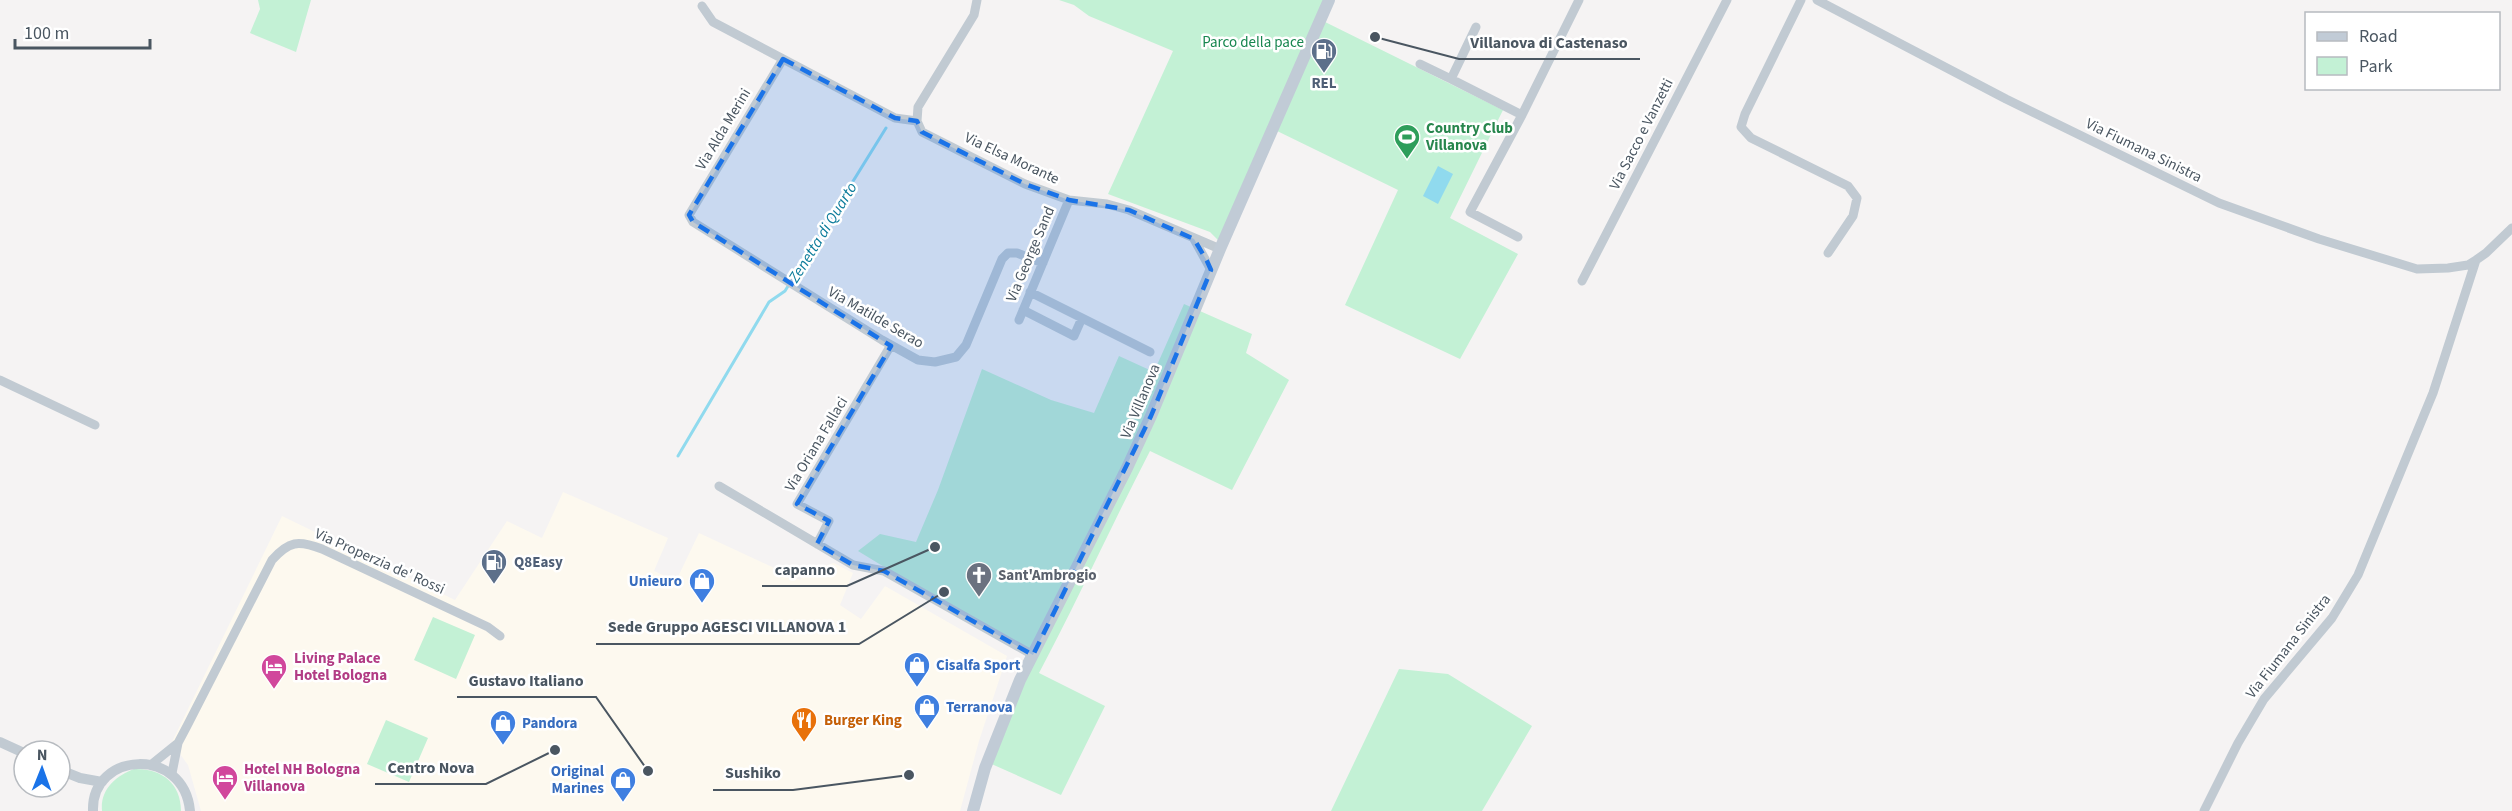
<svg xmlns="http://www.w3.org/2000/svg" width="2512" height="811" viewBox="0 0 2512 811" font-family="'Source Sans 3',sans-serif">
<rect width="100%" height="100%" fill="#f5f3f3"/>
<path fill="#fdf9ef" d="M 563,492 L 668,538 L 654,571 L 676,581 L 699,533 L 800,580 L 803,572 L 834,563 L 853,573 L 840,605 L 861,619 L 885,586 L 1007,656 L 979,741 L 960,811 L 201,811 L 188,765 L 180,754 L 169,748 L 282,516 L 455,600 L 507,521 L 542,538 Z"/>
<path fill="#c3f1d5" d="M 258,0 L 311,0 L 296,52 L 250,33 L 260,9 Z
M 1059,0 L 1325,0 L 1317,18 L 1503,110 L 1450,218 L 1518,254 L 1460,359 L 1345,305 L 1398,190 L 1273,129 L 1221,243 L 1210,232 L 1108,194 L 1173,51 L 1089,16 L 1074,5 Z
M 1184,304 L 1252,334 L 1246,353 L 1289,380 L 1232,490 L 1150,451 C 1112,524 1078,600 1039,673 L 1105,706 L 1061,795 L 987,762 L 1029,655 L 858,551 L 880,534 L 916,542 L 938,490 L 982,369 L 1051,400 L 1094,413 L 1119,356 L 1154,372 Z
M 433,617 L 475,635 L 456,679 L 414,660 Z
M 1399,669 L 1448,674 L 1532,726 L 1482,811 L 1331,811 Z
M 386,720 L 428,738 L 409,782 L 367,764 Z
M 134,769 C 161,768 181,783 181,811 L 102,811 C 100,789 116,776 134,769 Z"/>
<path fill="#90daee" d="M 1438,166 L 1453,174 L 1438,204 L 1423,196 Z"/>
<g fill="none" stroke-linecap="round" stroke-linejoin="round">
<path stroke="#90daee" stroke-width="3" d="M 678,456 L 769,302 L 785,291 L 886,128"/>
<path stroke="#c1cad2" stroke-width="9" d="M 977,0 L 974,15 L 918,107 L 917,121 L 922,132 L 1025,184 L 1069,200 L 1107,204 L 1129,210 L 1220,249
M 1801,0 L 1745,114 L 1741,127 L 1751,138 L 1848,186 L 1857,198 L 1853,216 L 1828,253
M 1817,0 L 2006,99 L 2219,203 L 2319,239 L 2417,269 L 2448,268 L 2468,265 L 2476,260 L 2486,253 L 2512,228
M 702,6 L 713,22 L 895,118 L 917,121
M 1476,27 L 1451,79 L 1522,115
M 783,59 L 689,215 L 693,222 L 882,340 L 918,360 L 935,362 L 956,357 L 966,345 L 1002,259 L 1008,253 L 1017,253 L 1043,263
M 1420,64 L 1451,79
M 1518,237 L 1470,212 L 1522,115 L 1579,0
M 1194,239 L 1211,270
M 1582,281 L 1727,0
M 1023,310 L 1074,336 L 1082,318 L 1030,292
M 1082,318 L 1150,352
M 1019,320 L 1069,200
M 0,380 L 95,425
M 719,486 L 853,565 L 884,571 L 1033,655
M 817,544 L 829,521 L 797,504 L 891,345
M 152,764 L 178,743
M 172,773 L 178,743 L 187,726 L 272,560 C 289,541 298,540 322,549 L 488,627 L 500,636
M 2204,811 L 2238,743 L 2264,699 L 2332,618 L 2358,575 L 2433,393 L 2476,260"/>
<path stroke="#c1cad2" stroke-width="10" d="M 0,742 L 24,753
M 60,770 L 80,778 L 102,782
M 93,811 C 91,751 184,746 190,811"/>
<path stroke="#c1cbd6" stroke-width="12" d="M 973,811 L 985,768 L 1020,680 L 1127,468 L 1151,416 L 1220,249 L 1329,0"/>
</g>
<path fill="#1a73e8" fill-opacity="0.2" stroke="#1a73e8" stroke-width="4.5" stroke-dasharray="12 8" stroke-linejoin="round" d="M 783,59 L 895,118 L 917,121 L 922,132 L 1025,184 L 1069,200 L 1129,210 L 1194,239 L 1207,261 L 1211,270 L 1151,416 L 1033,655 L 884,571 L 853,565 L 817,544 L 829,521 L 797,504 L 891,346 L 693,222 L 689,215 Z"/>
<defs>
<g id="fuel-pin" transform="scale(1.35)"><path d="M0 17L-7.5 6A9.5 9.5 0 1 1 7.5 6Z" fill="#5c6f8a" stroke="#fff"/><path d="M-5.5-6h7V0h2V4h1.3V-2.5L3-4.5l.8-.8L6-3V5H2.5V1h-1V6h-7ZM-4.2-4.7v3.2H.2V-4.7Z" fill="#fff"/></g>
<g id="stadium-pin" transform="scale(1.35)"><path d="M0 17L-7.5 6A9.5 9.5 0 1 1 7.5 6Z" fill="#2e9e5b" stroke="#fff"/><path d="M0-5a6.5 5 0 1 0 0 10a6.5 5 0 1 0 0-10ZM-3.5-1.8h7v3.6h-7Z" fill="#fff"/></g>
<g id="church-pin" transform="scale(1.35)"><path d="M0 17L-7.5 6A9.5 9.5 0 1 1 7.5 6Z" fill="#6b7280" stroke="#fff"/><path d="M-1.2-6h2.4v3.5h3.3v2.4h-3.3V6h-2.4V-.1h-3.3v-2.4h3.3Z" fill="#fff"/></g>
<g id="shop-pin" transform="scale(1.35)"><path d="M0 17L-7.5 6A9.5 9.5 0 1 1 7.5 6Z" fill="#3f7fe0" stroke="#fff"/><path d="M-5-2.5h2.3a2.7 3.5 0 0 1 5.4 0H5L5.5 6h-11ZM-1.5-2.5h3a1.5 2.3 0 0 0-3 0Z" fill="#fff"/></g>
<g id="hotel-pin" transform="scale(1.35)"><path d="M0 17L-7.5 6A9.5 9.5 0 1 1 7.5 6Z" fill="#d1479c" stroke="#fff"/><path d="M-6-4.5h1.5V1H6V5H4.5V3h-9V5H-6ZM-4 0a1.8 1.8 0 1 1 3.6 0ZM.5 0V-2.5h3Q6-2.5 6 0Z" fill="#fff"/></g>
<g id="restaurant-pin" transform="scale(1.35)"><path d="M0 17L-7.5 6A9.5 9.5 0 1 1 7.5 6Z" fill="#e8710a" stroke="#fff"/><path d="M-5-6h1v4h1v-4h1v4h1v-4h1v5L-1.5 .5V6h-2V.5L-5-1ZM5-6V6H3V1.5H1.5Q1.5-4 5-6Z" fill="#fff"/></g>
</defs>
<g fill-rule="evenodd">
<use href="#fuel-pin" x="1324" y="51"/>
<use href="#stadium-pin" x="1407" y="137"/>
<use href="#fuel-pin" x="494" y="562"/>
<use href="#church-pin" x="979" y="575"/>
<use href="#shop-pin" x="702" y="581"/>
<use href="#shop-pin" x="917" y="665"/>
<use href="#hotel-pin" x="274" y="667"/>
<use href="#shop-pin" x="927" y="707"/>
<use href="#restaurant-pin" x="804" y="720"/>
<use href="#shop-pin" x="503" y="723"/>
<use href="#hotel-pin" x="225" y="778"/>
<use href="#shop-pin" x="623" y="780"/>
</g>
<g text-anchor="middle" stroke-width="5" stroke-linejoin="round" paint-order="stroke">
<g font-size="15" fill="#17864f" stroke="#fff">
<text x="1253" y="47">Parco della pace</text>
</g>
<g font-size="15" font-weight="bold" fill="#4e5e75" stroke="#fff">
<text x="1324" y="88">REL</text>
<text x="514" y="567" text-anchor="start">Q8Easy</text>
</g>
<g font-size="15" font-weight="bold" fill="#27864d" stroke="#fff" text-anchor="start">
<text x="1426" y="133">Country Club<tspan x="1426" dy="17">Villanova</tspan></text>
</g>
<g font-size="15" fill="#4a5661" stroke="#fff">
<text transform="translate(723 129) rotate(-59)" y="5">Via Alda Merini</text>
<text transform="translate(1641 134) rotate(-63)" y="5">Via Sacco e Vanzetti</text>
<text transform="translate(2144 150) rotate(26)" y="5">Via Fiumana Sinistra</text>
<text transform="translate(1012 158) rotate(25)" y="5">Via Elsa Morante</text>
<text transform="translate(1030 254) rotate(-67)" y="5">Via George Sand</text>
<text transform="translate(876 317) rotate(30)" y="5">Via Matilde Serao</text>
<text transform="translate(1140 401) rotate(-67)" y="5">Via Villanova</text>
<text transform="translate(816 444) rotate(-59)" y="5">Via Oriana Fallaci</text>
<text transform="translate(380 561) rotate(24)" y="5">Via Properzia de' Rossi</text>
<text transform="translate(2288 646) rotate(-52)" y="5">Via Fiumana Sinistra</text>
</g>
<g font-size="15" font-weight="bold" fill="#5b616d" stroke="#fff" text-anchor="start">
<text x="998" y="580">Sant'Ambrogio</text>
</g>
<g font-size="15" font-weight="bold" fill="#366cbe" stroke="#fff" text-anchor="start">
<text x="682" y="586" text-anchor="end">Unieuro</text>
<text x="936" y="670">Cisalfa Sport</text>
<text x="946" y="712">Terranova</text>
<text x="522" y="728">Pandora</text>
<text x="604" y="776" text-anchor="end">Original<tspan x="604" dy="17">Marines</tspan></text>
</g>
<g font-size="15" font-weight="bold" fill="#b23c85" stroke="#fff" text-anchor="start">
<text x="294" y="663">Living Palace<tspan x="294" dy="17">Hotel Bologna</tspan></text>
<text x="244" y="774">Hotel NH Bologna<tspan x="244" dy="17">Villanova</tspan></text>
</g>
<g font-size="15" font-weight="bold" fill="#c56008" stroke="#fff" text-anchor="start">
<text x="824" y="725">Burger King</text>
</g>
<g font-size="16" font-style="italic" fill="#0c7c9b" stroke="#fff">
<text transform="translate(822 232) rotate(-58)" y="6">Zenetta di Quarto</text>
</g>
</g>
<path fill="none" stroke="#4a5661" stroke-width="2" d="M1375 37L1459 59H1640M935 547L847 586H762M944 592L859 644H596M648 771L596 697H457M555 750L486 784H375M909 775L793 790H713"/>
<g fill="#4a5661" stroke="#fff" stroke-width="2">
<circle cx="1375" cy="37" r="6"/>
<circle cx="935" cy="547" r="6"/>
<circle cx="944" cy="592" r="6"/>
<circle cx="648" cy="771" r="6"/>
<circle cx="555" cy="750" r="6"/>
<circle cx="909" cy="775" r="6"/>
</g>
<g font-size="16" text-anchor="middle" font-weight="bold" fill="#4a5661" stroke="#fff" stroke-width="5" stroke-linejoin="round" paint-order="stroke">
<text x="1549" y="48">Villanova di Castenaso</text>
<text x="805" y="575">capanno</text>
<text x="727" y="632">Sede Gruppo AGESCI VILLANOVA 1</text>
<text x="526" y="686">Gustavo Italiano</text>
<text x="431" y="773">Centro Nova</text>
<text x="753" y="778">Sushiko</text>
</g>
<rect x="2305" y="12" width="195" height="78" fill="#ffffff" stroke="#b7bbc0" stroke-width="1.5"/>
<rect x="2317" y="32" width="30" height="9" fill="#c1cbd6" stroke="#b7bbc0" stroke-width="1.5"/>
<text x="2359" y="42" font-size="18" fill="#4a5661">Road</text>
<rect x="2317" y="57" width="30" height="18" fill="#c3f1d5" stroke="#b7bbc0" stroke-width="1.5"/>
<text x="2359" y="72" font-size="18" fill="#4a5661">Park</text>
<g transform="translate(42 769) rotate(1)"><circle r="28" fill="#ffffff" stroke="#b7bbc0" stroke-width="1.5"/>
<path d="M0-4.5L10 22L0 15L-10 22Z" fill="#1a73e8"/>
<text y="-9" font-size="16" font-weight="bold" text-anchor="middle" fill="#4a5661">N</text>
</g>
<path d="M15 39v9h135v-9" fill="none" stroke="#4a5661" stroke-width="3"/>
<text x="24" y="39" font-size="18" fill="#4a5661" stroke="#ffffff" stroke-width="4.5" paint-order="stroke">100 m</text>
</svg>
